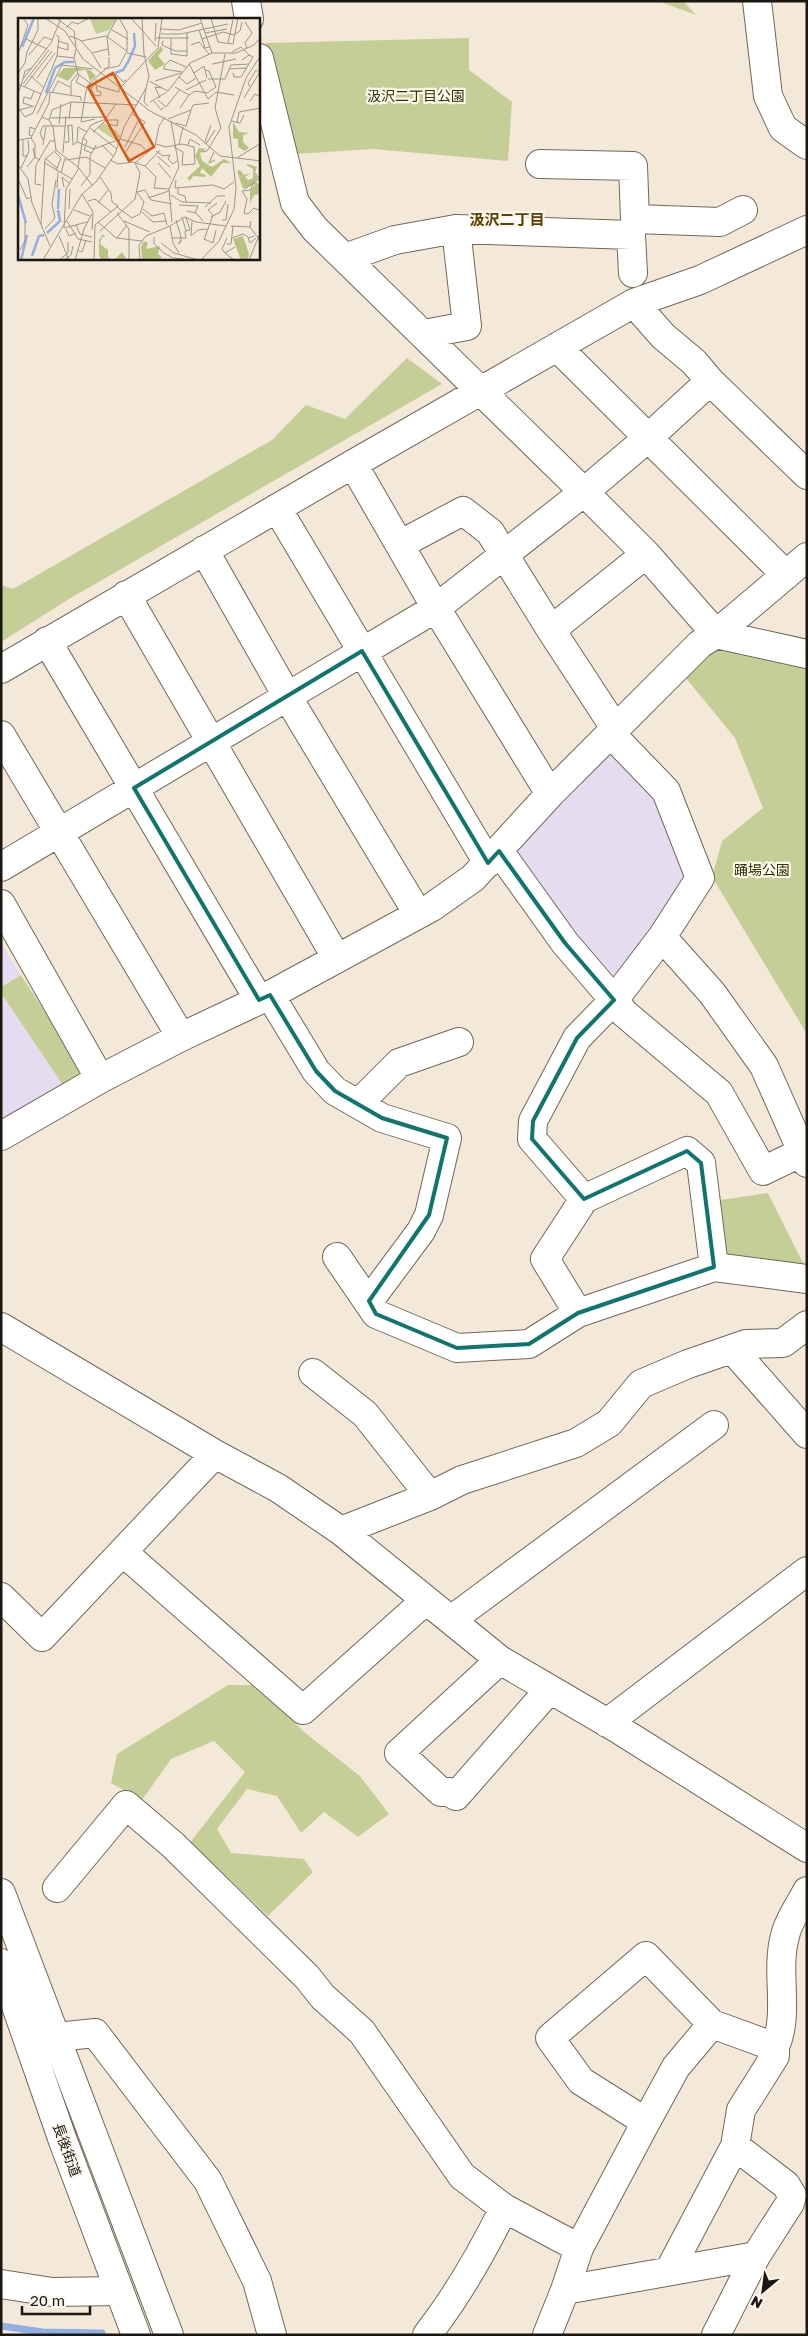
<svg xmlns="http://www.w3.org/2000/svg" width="808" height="2336" viewBox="0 0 808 2336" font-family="'Golos Text','Noto Sans JP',sans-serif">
<rect width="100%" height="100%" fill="#f4e9d8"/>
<path fill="#e5dcf1" d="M 613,745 L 659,793 L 691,880 L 614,976 L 562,921 L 512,853 Z
M 1,944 L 21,975 L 1,987 Z
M 1,993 L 63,1085 L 1,1122 Z"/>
<path fill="#c5ce97" d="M 658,1 L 683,1 L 696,15 Z
M 469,38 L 469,70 L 512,102 L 508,161 L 373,149 L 295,154 L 265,43 Z
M 407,358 L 442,384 L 69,599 L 1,642 L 1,585 L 13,589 L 272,440 L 306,405 L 345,419 Z
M 717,643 L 807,663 L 807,1034 L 712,877 L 722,841 L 763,808 L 735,738 L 685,677 Z
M 21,975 L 84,1073 L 63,1085 L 1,993 L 1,987 Z
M 768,1193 L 807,1271 L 721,1260 L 714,1201 Z
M 228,1685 L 257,1685 L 304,1732 L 360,1776 L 389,1814 L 358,1837 L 324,1812 L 301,1833 L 277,1796 L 247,1789 L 217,1829 L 231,1853 L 304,1859 L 313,1872 L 268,1916 L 214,1865 L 189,1844 L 245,1772 L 214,1741 L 171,1759 L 142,1800 L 111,1783 L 117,1754 Z"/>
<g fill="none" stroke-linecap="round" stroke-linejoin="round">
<path stroke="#90afe5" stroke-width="7" d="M 1,2326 L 43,2332 L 102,2333"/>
<g stroke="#726859" stroke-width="30">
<path id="minor" d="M 246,1 L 249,19
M 757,1 L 768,96 L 783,128 L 807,145
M 259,58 L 295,203 L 315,229 L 584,492 L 646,554 L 716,634 L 807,654
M 540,164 L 633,166 L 635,219 L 720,222 L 743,210
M 345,258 L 395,240 L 456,229 L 631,235 L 633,273
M 634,303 L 663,336 L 694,362 L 710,381 L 807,475
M 424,334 L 467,326 L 456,229
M 557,347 L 786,575
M 353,464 L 436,608 L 550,794
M 277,508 L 488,863
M 401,544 L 463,511 L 490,532 L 551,630 L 615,728
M 204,550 L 287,696 L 418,914
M 126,595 L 336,957
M 551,630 L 646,554
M 47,641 L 259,1000
M 1,669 L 353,464 L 634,303 L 700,280 L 807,230
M 611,734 L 666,791 L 700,878 L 662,937
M 1,735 L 181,1037
M 499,851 L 565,943 L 614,1000 L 662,937 L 712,993 L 764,1066 L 807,1163
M 1,867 L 436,608 L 584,492 L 648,438 L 710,381
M 1,904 L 100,1079
M 270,995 L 316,1071 L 335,1091 L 382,1118 L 447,1138 L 429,1215 L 421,1231 L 369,1301
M 359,1103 L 399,1063 L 459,1042
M 1,1136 L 100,1079 L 181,1037 L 270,995 L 432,907 L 473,878 L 550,794 L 700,644 L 716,634 L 807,557
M 802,1152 L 763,1171 L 719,1093 L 624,1013 L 614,1000 L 577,1038 L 533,1121 L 532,1139 L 584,1199 L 687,1151 L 701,1163 L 714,1267 L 807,1279
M 584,1199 L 545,1259 L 578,1313 L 714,1267
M 337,1257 L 376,1314 L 457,1348 L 529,1344 L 578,1313
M 1,1327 L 215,1454 L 278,1488 L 341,1531 L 500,1660 L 618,1729 L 807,1848
M 733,1350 L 807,1434
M 313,1373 L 365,1414 L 430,1496
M 341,1531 L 430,1496 L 462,1480 L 576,1443 L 609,1423 L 641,1384 L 688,1364 L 746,1344 L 783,1343 L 807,1325
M 124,1553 L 303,1710 L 426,1600
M 1,1597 L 42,1637 L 215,1454
M 451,1620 L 714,1425
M 500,1660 L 399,1753 L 441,1792 L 450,1792 L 456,1796 L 549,1690
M 607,1723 L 807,1571
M 57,1888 L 126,1805 L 173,1845 L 307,1977 L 323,1997 L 362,2032 L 462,2176 L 504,2208 L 579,2248
M 57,2037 L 95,2033 L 208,2181 L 257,2281 L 272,2335
M 775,2047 C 790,2013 775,1972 785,1936 C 788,1921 800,1905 807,1891
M 646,2122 L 676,2067 L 712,2024
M 669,2271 L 735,2146
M 1,2284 L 52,2292 L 119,2291
M 565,2290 L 579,2248 L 646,2122 L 581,2081 L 550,2038 L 646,1956 L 712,2024 L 775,2047 L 775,2056 L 741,2110 L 735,2146 L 786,2185 L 792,2195 L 790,2203 L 756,2256
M 427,2335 C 458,2295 482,2253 504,2208
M 547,2335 L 565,2290 L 756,2256 L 716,2335"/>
</g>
<g stroke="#726859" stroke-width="30">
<path id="major" d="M 1,1893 L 169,2335
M 1,1963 L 63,2141 L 136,2335"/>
</g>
<use href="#minor" stroke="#fff" stroke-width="28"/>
<use href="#major" stroke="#fff" stroke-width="28"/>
</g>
<path fill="none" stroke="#0f766e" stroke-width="4" stroke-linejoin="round" d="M 362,651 L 488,863 L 499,851 L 565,943 L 614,1000 L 577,1038 L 533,1121 L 532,1139 L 584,1199 L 687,1151 L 701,1163 L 714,1267 L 578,1313 L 529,1344 L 457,1348 L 376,1314 L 369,1301 L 429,1215 L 447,1138 L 382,1118 L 335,1091 L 316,1071 L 270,995 L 259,1000 L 134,788 Z"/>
<g text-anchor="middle" stroke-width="4.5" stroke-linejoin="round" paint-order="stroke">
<g font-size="14" fill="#303502" stroke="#fef7ed">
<text x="416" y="101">汲沢二丁目公園</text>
<text x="762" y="875">踊場公園</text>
</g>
<g font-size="14" fill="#1a1610" stroke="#fef7ed">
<text transform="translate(67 2150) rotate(70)" y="5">長後街道</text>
</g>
<g font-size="15" font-weight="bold" fill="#594201" stroke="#fef7ed">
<text x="507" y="225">汲沢二丁目</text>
</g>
</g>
<g transform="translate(18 18)">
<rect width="242" height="242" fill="#f4e9d8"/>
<path d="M 99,0 L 91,12 L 78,16 L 72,1 ZM 86,105 L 98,113 L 103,119 L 97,122 L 79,110 Z" fill="#c5ce97"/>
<path d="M 143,28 L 145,32 L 140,38 L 147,46 L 137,52 L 130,43 ZM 46,50 L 61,50 L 72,52 L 78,58 L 72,63 L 68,52 L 58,53 L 50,63 L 39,58 ZM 215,104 L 221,114 L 232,115 L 225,117 L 225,124 L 231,130 L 227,133 L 220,129 L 220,121 L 215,120 ZM 181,130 L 188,131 L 182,135 L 184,143 L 194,149 L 206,141 L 213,145 L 204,145 L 193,159 L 184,150 L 182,155 L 188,157 L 187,159 L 175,158 L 172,163 L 169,160 L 182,148 L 177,138 ZM 228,147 L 230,146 L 239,149 L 237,154 L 241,159 L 237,163 L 242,167 L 242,176 L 236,177 L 232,186 L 232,174 L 237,166 L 225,171 L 219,153 L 222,152 L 226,157 L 233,155 L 227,159 L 230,162 L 235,160 L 235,151 ZM 85,216 L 87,219 L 84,219 L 82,226 L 90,232 L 90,239 L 94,242 L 84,242 L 81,238 L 81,222 ZM 225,218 L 231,236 L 230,241 L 223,242 L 215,221 ZM 126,223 L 130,225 L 128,231 L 142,228 L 140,236 L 144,239 L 139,242 L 96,242 L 104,234 L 109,242 L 124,241 L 123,228 Z" fill="#b8c282"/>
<path fill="none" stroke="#90afe5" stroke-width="2.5" d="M 4,29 L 16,0M 97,55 L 105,52 L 110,44 L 117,28 L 116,15M 28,75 L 37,50 L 47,44 L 56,44M 0,177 L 8,205M 40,191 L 41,171M 29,215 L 42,203 L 40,192M 14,238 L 21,218 L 26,217M 3,242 L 9,217"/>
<path fill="none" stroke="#9d9588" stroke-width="1" d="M 27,0 L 47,13 L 65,41 L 132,93 L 178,117 L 202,138 L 243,143M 38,0 L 56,13 L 58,29M 113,0 L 138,28M 182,0 L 194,35M 193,0 L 200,24 L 215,26 L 220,0M 227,4 L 234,15 L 227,25 L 229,30M 48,10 L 54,4 L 60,6 L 71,0M 143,11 L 161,12 L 184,5M 94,12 L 110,21M 181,12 L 187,30 L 192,29M 187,15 L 209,11M 143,16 L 163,16 L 210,6M 217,16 L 222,13 L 224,4M 52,18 L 62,22 L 74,35 L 90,31M 138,20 L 171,20M 8,21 L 29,31M 153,21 L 153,36 L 169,38 L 169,15M 184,21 L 205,14 L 216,17M 63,23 L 88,18 L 109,33M 137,23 L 138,5M 145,23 L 144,27 L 157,33 L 170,33M 210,25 L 215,2M 173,27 L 181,24 L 191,36M 39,29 L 50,32 L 50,26 L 40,23M 58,31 L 56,40 L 60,56 L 72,65 L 73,70 L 78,66 L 78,61M 214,34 L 223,29 L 231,37M 74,35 L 83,50M 109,35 L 128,39M 0,36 L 10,7 L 5,0M 11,37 L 26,19 L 34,22M 39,38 L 56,40M 91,38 L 89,19 L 99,0M 171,46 L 190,81 L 198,74 L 216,77M 194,46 L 218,41M 86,51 L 101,48 L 109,33 L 109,14 L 101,0M 211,51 L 228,50M 187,52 L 191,53 L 198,69M 164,54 L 146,51 L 146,48 L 152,42 L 168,49M 0,55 L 7,45 L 9,34 L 20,12 L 20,0M 176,55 L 186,48 L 189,60M 215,55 L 216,59 L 223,59 L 235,39 L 231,37 L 224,42M 61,57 L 58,64 L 69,70M 13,58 L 26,70M 92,58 L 98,56 L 105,64 L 108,62M 161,59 L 169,66 L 178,60M 19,60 L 37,35M 5,61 L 7,53 L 14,50M 190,61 L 207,61 L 213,47 L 231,46M 131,63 L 150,73 L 172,45 L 194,35 L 218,35 L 236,27 L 243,19M 137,63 L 163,55M 0,66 L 23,76 L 15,95 L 7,99 L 2,92M 5,66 L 31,32M 79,68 L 101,74 L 101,70M 6,69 L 34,33M 103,69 L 140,30 L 144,0M 157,69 L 171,77 L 177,73 L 189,75 L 198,69M 232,69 L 230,65 L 238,52 L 242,55M 73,70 L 76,77 L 82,78 L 83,74 L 79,73 L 78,66M 128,70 L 126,84 L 130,88M 168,72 L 188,62M 32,74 L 63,79 L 63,83M 34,75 L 40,63 L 52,69M 0,76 L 5,61 L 33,25 L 43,0M 23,76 L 39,38 L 41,19 L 38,17M 53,77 L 53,64 L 60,55M 142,80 L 137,69 L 143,70M 226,80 L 243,52M 140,82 L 148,89 L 162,71M 136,83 L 143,92 L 146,89M 232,83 L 237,76 L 243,79M 132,84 L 149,74M 14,88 L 5,85 L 6,79 L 13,81 L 16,73M 162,90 L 171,77M 1,92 L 16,88M 19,96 L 44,47 L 75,51M 24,99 L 31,102 L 35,109 L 38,132M 32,100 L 89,99M 88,100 L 98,86M 51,101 L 53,84M 77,101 L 63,104 L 68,73 L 72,65 L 91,48 L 91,39M 150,101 L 173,92 L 175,87 L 191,85M 31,102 L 34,92 L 53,84 L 119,87M 153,103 L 161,149 L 151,171 L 154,204M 214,103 L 222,105 L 226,97M 157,105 L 168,108 L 173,92M 219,105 L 221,94 L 243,90M 41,106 L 43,86M 49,108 L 54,107 L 55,127 L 59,124M 72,110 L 99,131M 69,114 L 60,109 L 59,124 L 76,131M 75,114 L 87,103M 14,118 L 11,117 L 12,109 L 17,111M 13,120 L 17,126 L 17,139 L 22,142M 65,120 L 69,123 L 66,132 L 74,135M 0,122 L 13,120 L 31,85 L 32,74M 5,122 L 5,138 L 10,138M 25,122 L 22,115 L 25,108 L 47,108M 47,124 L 51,124 L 50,107M 187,124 L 193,107M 138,126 L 148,129 L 164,126 L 176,129 L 177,146 L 164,147 L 165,134 L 156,129M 161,126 L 165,109M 188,126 L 197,112M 25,127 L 28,109M 84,127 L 95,138M 170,127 L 172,121 L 182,127M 107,129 L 121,101M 76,131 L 102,121 L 123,127 L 130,135M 38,132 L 60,149 L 74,167M 138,133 L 145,138 L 152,137 L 150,141 L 155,146 L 159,143M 37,134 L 43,140 L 38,153M 184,134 L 189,133 L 203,110 L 197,90 L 207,36M 196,134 L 191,145 L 197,142M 45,135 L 48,98M 139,138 L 152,149M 27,140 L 39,150M 219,140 L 243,125M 48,142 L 68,139 L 87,150M 92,142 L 100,146 L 115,144 L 127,148 L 138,159 L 136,170 L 151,171M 113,142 L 107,135 L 127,104 L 114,96M 27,145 L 54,161M 117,145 L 137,128 L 141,108 L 147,99M 140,145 L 153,160M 0,147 L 10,161 L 14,185 L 32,228M 127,148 L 142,132M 9,149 L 17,139 L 15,130M 60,149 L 65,120 L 73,107 L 85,102 L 100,102 L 99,108 L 91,106M 3,150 L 11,133 L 10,122M 43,155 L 47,140M 0,161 L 9,181 L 13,179M 158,162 L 157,170 L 195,167 L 206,171 L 216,164M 235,165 L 233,172 L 224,173 L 229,181 L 226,195 L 230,196 L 236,190 L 243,193M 23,167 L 17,166 L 18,147 L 32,123 L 37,123M 63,168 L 72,156 L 72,138 L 78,127M 46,169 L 44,159 L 51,165M 39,170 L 40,154M 160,170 L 160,176 L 167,178 L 168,184M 227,171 L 243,159M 119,174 L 127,172 L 133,182 L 154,186M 64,176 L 75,194 L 74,212M 153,177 L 164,184 L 193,185M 130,180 L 151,173M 70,183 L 77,181 L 93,194M 80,185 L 90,172M 161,187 L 180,188 L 177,195M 99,189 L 114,200 L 122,196 L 126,184 L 118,173M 187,189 L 199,178 L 207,178M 51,191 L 52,171M 125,191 L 134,198 L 146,195 L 149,207M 56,192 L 72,198M 169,193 L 178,195 L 185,203M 124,194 L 135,204 L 148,203M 99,195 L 111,211 L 111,242M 164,199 L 168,213 L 172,212 L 168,199M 193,199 L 202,194 L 208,183M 158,202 L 163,219 L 163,224 L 160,226 L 163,222M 204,202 L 208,202 L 210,186M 49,203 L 60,221 L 74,224M 106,203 L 132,214M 174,203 L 173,218 L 180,212 L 189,211M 233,203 L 232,209 L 243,224M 80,204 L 98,220 L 124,223M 23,206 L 27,141 L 38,132M 58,207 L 62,216 L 74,219M 152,208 L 167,199 L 178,204 L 208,208M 152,208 L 155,225 L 161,235M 213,208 L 232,209M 46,210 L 48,171 L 61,150M 46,210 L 69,204M 27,211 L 37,200 L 34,186 L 38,162M 48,211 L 51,218 L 58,215M 82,213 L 117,181 L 122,155 L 117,145M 41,218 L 51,242M 236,218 L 230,220 L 232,225 L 238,220M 136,219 L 136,226 L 146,235 L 155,240 L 166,241M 0,220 L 0,236M 99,220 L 109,207M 154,220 L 168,220 L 167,213M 214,220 L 225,216 L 230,219M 186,221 L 195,225 L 198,212M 186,222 L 195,197 L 190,192 L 199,185M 143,225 L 156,235 L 180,242M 209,226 L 213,226 L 215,208M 2,232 L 7,223 L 7,204M 61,233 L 64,234 L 68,222M 207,235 L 204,231 L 209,220M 25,242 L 64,176 L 78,164 L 97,136 L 106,109 L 128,70 L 131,58 L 126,36 L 124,0M 41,242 L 50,235 L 50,224M 46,242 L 53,237 L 55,228M 57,242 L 66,211 L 74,196M 76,242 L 77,207 L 100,188 L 94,184 L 93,175 L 82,159M 122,242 L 121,227 L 128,218 L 152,208M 183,242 L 201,223 L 216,191 L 218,170 L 211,109 L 228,60 L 243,37M 216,242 L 207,235 L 217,229M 231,242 L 243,213"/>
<path fill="#de560c" fill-opacity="0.15" stroke="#de560c" stroke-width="2.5" d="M 95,55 L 136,129 L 111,143 L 70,69 Z"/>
<rect width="242" height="242" fill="none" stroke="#1a1610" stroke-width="2.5"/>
</g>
<rect width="808" height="2336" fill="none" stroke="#1a1610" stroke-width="5"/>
<g transform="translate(763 2291) rotate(209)" stroke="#fef7ed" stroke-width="4" paint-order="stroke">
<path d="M0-4L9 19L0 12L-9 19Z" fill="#1a1610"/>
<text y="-8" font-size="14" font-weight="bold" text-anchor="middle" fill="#1a1610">N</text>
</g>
<path d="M22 2306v8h68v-8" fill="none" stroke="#1a1610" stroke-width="2.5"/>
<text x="30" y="2306" font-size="15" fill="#1a1610" stroke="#fef7ed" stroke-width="4" paint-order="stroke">20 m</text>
</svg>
